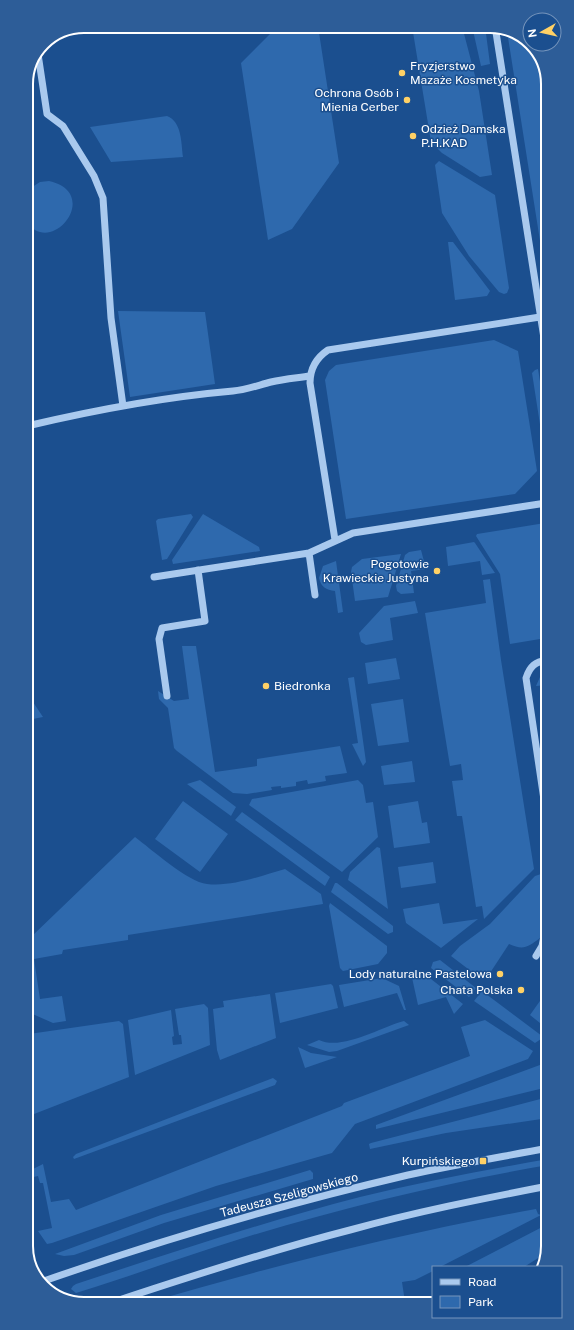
<svg xmlns="http://www.w3.org/2000/svg" width="574" height="1330" viewBox="0 0 574 1330" font-family="'Public Sans',sans-serif">
<rect width="100%" height="100%" fill="#1b4f8f"/>
<path fill="#2e69ad" d="M 278,26 L 318,26 L 339,163 L 292,229 L 268,240 L 241,63 Z
M 412,26 L 462,26 L 479,91 L 492,175 L 480,177 L 442,153 L 431,142 Z
M 472,26 L 485,26 L 490,64 L 481,66 Z
M 507,31 L 526,38 L 542,61 L 545,76 L 546,279 Z
M 167,116 C 182,122 181,142 183,157 L 111,162 L 90,127 Z
M 439,161 L 495,195 L 509,288 L 507,293 L 504,294 L 499,292 L 469,256 L 442,213 L 435,165 Z
M 49,181 C 103,193 51,259 26,221 L 26,191 L 40,182 Z
M 448,242 L 453,242 L 490,291 L 487,296 L 455,300 Z
M 118,311 L 205,312 L 215,384 L 130,397 Z
M 494,340 L 518,351 L 537,471 L 515,494 L 346,519 L 325,380 L 329,371 L 336,365 Z
M 538,369 L 546,419 L 546,463 L 532,373 L 535,370 Z
M 191,514 L 193,517 L 167,559 L 162,560 L 156,521 L 158,519 Z
M 203,514 L 259,547 L 260,551 L 173,564 L 172,560 Z
M 545,523 L 546,638 L 510,644 L 500,574 L 476,536 L 477,534 Z
M 474,542 L 475,543 L 495,573 L 482,575 L 480,561 L 448,566 L 446,547 Z
M 421,550 L 426,569 L 411,571 L 414,593 L 401,594 L 397,591 L 396,586 L 405,555 L 409,552 Z
M 401,554 L 388,597 L 355,601 L 351,572 L 352,567 L 362,559 Z
M 336,561 L 343,612 L 338,613 L 335,591 C 326,590 321,587 319,578 L 323,566 Z
M 490,579 L 501,660 L 534,869 L 484,919 L 482,906 L 476,907 L 462,816 L 457,816 L 452,781 L 463,780 L 461,764 L 450,766 L 425,613 L 486,603 L 483,580 Z
M 415,601 L 418,613 L 390,618 L 393,640 L 366,645 L 361,642 L 359,633 L 384,606 Z
M 182,646 L 196,646 L 215,772 L 257,766 L 257,759 L 340,746 L 347,773 L 325,776 L 326,781 L 308,784 L 307,780 L 296,782 L 296,786 L 281,788 L 281,786 L 271,787 L 272,790 L 247,794 L 233,793 L 177,751 L 174,748 L 168,708 L 159,699 L 158,691 L 174,701 L 189,699 Z
M 396,658 L 400,679 L 368,684 L 365,663 Z
M 547,672 L 547,685 L 536,686 L 540,677 Z
M 354,677 L 366,762 L 363,766 L 352,744 L 358,743 L 348,678 Z
M 28,697 L 31,699 L 43,717 L 28,720 Z
M 403,699 L 409,742 L 378,746 L 371,704 Z
M 412,761 L 415,782 L 384,785 L 381,766 Z
M 200,780 L 236,807 L 231,816 L 187,784 Z
M 358,780 L 363,785 L 366,803 L 373,802 L 378,837 L 342,872 L 249,805 L 252,799 Z
M 183,801 L 228,834 L 200,872 L 155,839 Z
M 418,801 L 422,823 L 427,822 L 430,843 L 394,848 L 388,806 Z
M 242,812 L 330,877 L 325,886 L 235,820 Z
M 135,837 C 151,849 188,882 207,884 C 232,887 260,876 285,869 L 321,894 L 323,904 L 128,935 L 128,940 L 63,950 L 62,954 L 34,959 L 40,999 L 62,996 L 66,1021 L 53,1023 L 28,1012 L 28,943 L 32,936 Z
M 377,847 L 380,848 L 388,909 L 348,880 L 350,872 Z
M 433,862 L 436,883 L 401,888 L 398,867 Z
M 545,870 L 547,870 L 547,903 L 540,938 C 527,948 523,950 509,944 L 488,976 L 483,973 L 480,978 L 451,956 L 460,946 L 490,924 L 535,876 L 544,873 Z
M 335,883 L 337,883 L 393,926 L 393,932 L 388,934 L 331,892 Z
M 330,903 L 387,946 L 387,953 L 378,964 L 343,971 L 340,968 L 329,906 Z
M 439,903 L 443,924 L 478,919 L 441,948 L 406,923 L 403,909 Z
M 440,960 L 476,988 L 469,997 L 431,968 L 433,962 Z
M 422,972 L 463,1004 L 454,1014 L 446,997 L 418,1005 L 411,973 Z
M 382,978 L 399,986 L 406,1010 L 404,1010 L 397,993 L 344,1007 L 339,985 Z
M 331,984 L 333,986 L 338,1008 L 280,1023 L 275,993 Z
M 482,991 L 542,1036 L 541,1039 L 535,1043 L 474,1001 Z
M 547,991 L 547,1027 L 545,1027 L 530,1015 Z
M 270,994 L 276,1038 L 220,1060 L 217,1050 L 213,1009 L 224,1007 L 223,1001 Z
M 204,1004 L 208,1008 L 210,1045 L 135,1075 L 128,1020 L 171,1010 L 174,1036 L 172,1037 L 173,1045 L 182,1044 L 181,1035 L 179,1035 L 175,1009 Z
M 485,1020 L 533,1051 L 528,1059 L 355,1124 L 332,1153 L 216,1186 L 52,1243 L 47,1244 L 38,1231 L 52,1228 L 43,1183 L 40,1183 L 38,1176 L 29,1178 L 31,1170 L 43,1164 L 51,1202 L 69,1199 L 76,1210 L 342,1106 L 344,1103 L 470,1056 L 461,1027 Z
M 119,1021 L 123,1024 L 129,1077 L 29,1116 L 29,1086 L 34,1075 L 29,1034 Z
M 404,1021 L 409,1025 L 337,1051 L 329,1052 L 307,1045 L 319,1040 C 342,1051 381,1027 404,1021 Z
M 298,1047 L 311,1053 L 337,1057 L 305,1068 Z
M 548,1062 L 548,1087 L 376,1129 L 376,1125 Z
M 273,1078 L 277,1081 L 275,1085 L 74,1159 L 73,1157 L 76,1154 Z
M 548,1097 L 548,1118 L 446,1133 L 370,1149 L 369,1144 L 371,1143 Z
M 548,1159 L 548,1165 C 444,1183 340,1208 240,1239 C 185,1256 131,1276 76,1293 L 71,1289 L 73,1286 L 76,1284 C 170,1253 264,1222 360,1197 C 422,1182 485,1170 548,1159 Z
M 310,1170 L 313,1173 L 313,1179 L 164,1223 L 74,1255 L 64,1256 L 55,1254 L 161,1215 Z
M 536,1209 L 538,1214 L 541,1215 L 440,1267 L 433,1267 L 433,1271 L 415,1280 L 402,1282 L 405,1302 L 147,1303 C 275,1265 404,1233 536,1209 Z
M 548,1224 L 548,1246 L 546,1253 L 524,1267 L 465,1267 Z"/>
<g fill="none" stroke-linecap="round" stroke-linejoin="round">
<path stroke="#a9c9ee" stroke-width="7" d="M 495,26 L 546,351
M 38,54 L 47,114 L 63,126 L 94,176 L 103,198 L 111,318 L 123,406
M 27,426 C 95,410 164,397 233,391 C 246,390 259,385 271,382 C 284,379 297,378 310,376
M 335,540 L 310,383 C 310,369 316,358 328,350 L 540,317
M 309,553 L 315,595
M 154,577 L 309,553 L 353,533 L 546,503
M 547,660 C 535,662 530,666 526,678 L 547,820
M 167,696 L 159,639 L 162,628 L 205,621 L 198,570
M 536,956 L 542,946 L 547,922
M 29,1153 L 29,1159
M 29,1249 L 33,1270
M 41,1282 C 161,1240 284,1204 408,1175 C 454,1165 501,1157 548,1148
M 107,1304 C 188,1277 268,1251 350,1230 C 415,1212 481,1199 548,1186"/>
</g>
<g fill="#ffd166" stroke="#1b4f8f" stroke-width="1.5">
<circle cx="402" cy="73" r="4"/>
<circle cx="407" cy="100" r="4"/>
<circle cx="413" cy="136" r="4"/>
<circle cx="437" cy="571" r="4"/>
<circle cx="266" cy="686" r="4"/>
<circle cx="500" cy="974" r="4"/>
<circle cx="521" cy="990" r="4"/>
<rect x="479" y="1157" width="8" height="8" rx="2"/>
</g>
<g text-anchor="middle" stroke-width="3" stroke-linejoin="round" paint-order="stroke">
<g font-size="12" fill="#fff" stroke="#1b4f8f" text-anchor="end">
<text x="410" y="70" text-anchor="start">Fryzjerstwo<tspan x="410" dy="14">Mazaże Kosmetyka</tspan></text>
<text x="399" y="97">Ochrona Osób i<tspan x="399" dy="14">Mienia Cerber</tspan></text>
<text x="421" y="133" text-anchor="start">Odzież Damska<tspan x="421" dy="14">P.H.KAD</tspan></text>
<text x="429" y="568">Pogotowie<tspan x="429" dy="14">Krawieckie Justyna</tspan></text>
<text x="274" y="690" text-anchor="start">Biedronka</text>
<text x="492" y="978">Lody naturalne Pastelowa</text>
<text x="513" y="994">Chata Polska</text>
<text x="475" y="1165">Kurpińskiego</text>
</g>
<g font-size="12" fill="#fff" stroke="#1b4f8f">
<text transform="translate(289 1195) rotate(-15)" y="4">Tadeusza Szeligowskiego</text>
</g>
</g>
<path d="M0 0H574V1330H0ZM84 33H490A51 51 0 0 1 541 84V1246A51 51 0 0 1 490 1297H84A51 51 0 0 1 33 1246V84A51 51 0 0 1 84 33Z" fill="#2d5d98" fill-rule="evenodd"/>
<path fill="none" stroke="#fff" stroke-width="2" d="M84 33H490A51 51 0 0 1 541 84V1246A51 51 0 0 1 490 1297H84A51 51 0 0 1 33 1246V84A51 51 0 0 1 84 33Z"/>
<rect x="432" y="1266" width="130" height="52" fill="#1b4f8f" stroke="#7695bc"/>
<rect x="440" y="1279" width="20" height="6" fill="#a9c9ee" stroke="#7695bc"/>
<text x="468" y="1286" font-size="12" fill="#ffffff">Road</text>
<rect x="440" y="1296" width="20" height="12" fill="#2e69ad" stroke="#7695bc"/>
<text x="468" y="1306" font-size="12" fill="#ffffff">Park</text>
<g transform="translate(542 32) rotate(262)"><circle r="19" fill="#1b4f8f" stroke="#7695bc"/>
<path d="M0-3L7 15L0 10L-7 15Z" fill="#ffd166"/>
<text y="-6" font-size="11" font-weight="bold" text-anchor="middle" fill="#ffffff">N</text>
</g>
</svg>
